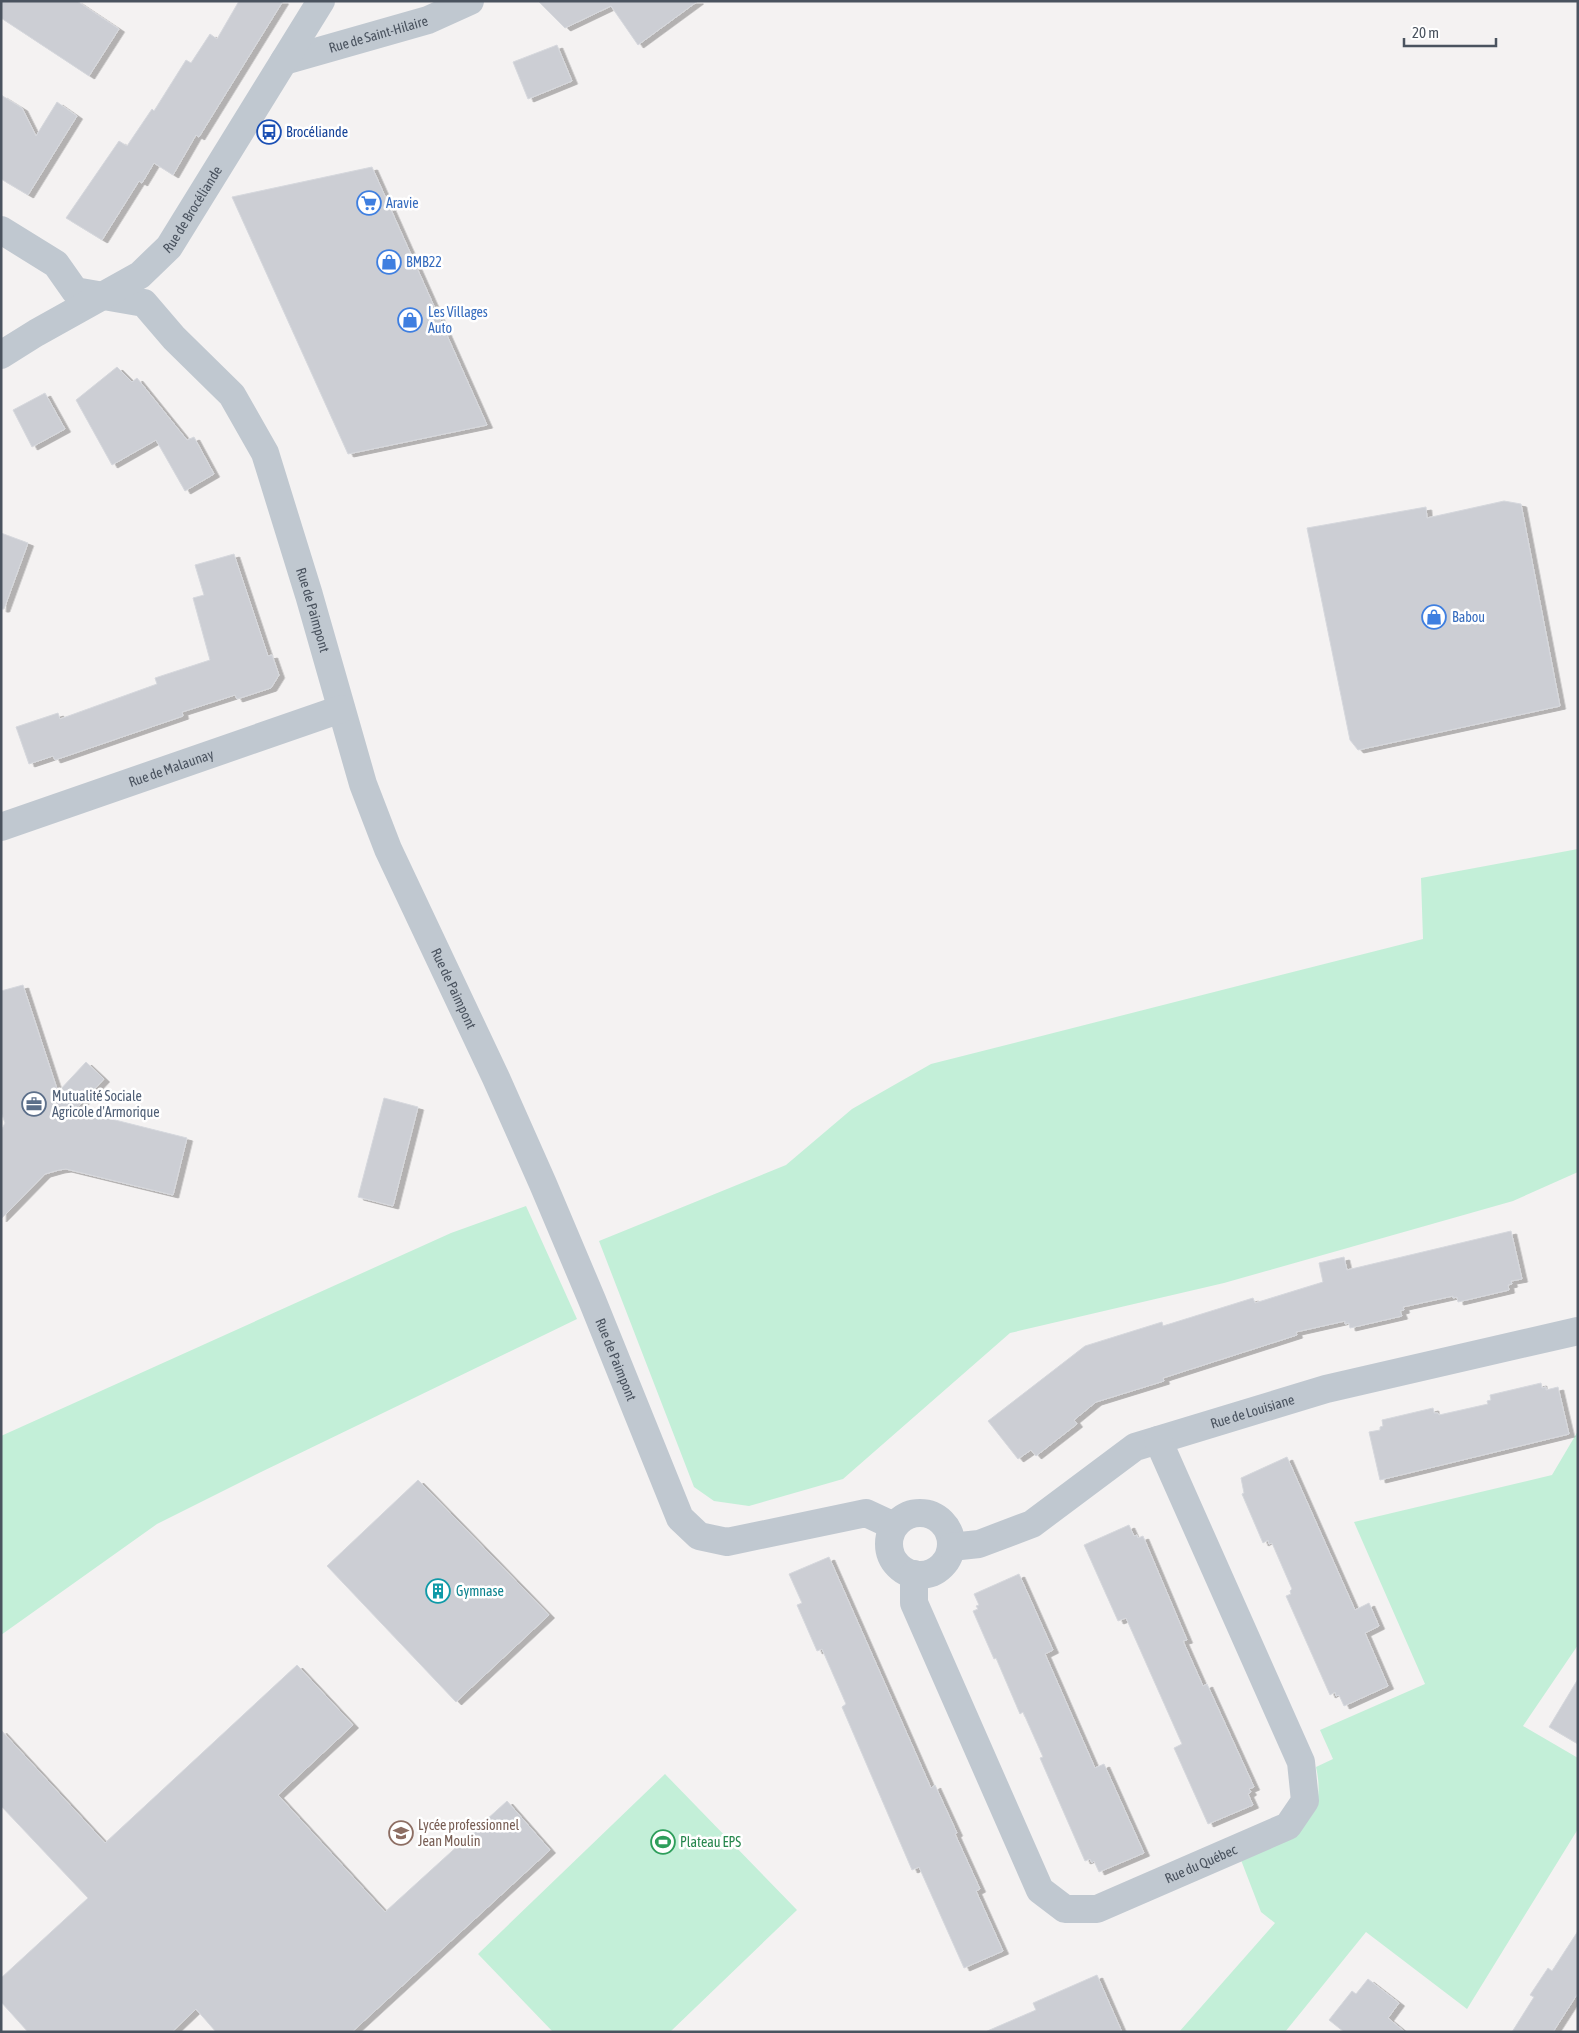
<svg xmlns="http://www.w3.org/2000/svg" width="1579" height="2033" viewBox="0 0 1579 2033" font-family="'Asap Condensed',sans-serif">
<defs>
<filter id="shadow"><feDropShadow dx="5.5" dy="3" stdDeviation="0" flood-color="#0004"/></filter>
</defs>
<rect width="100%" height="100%" fill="#f4f2f2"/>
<path fill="#c3efd8" d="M 1578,849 L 1578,1172 L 1513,1201 L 1224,1283 L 1010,1333 L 843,1479 L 749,1506 L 714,1501 L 694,1487 L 599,1241 L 786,1165 L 852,1109 L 931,1064 L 1423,939 L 1421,878 Z
M 526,1206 L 577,1319 L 259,1473 L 157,1524 L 1,1635 L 1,1436 L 451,1233 Z
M 1578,1431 L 1578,1645 L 1523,1726 L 1578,1758 L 1578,1829 L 1467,2009 L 1366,1932 L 1285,2032 L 1179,2032 L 1275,1923 L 1261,1912 L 1241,1860 C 1285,1838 1330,1828 1316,1767 L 1333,1759 L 1320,1730 L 1425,1684 L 1354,1522 L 1552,1475 Z
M 665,1774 L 797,1910 L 670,2032 L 553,2032 L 478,1954 Z"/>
<path fill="#ccced4" stroke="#d6d8dd" filter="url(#shadow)" d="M 1,1 L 77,1 L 119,29 L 89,76 L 1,18 Z
M 239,1 L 283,1 L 199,137 L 196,135 L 173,175 L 154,163 L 142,183 L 139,181 L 102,240 L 66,218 L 119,141 L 127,146 L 152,109 L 154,111 L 186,60 L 191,63 L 210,34 L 217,39 Z
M 538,1 L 698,1 L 638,45 L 611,6 L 565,28 Z
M 557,45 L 572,81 L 528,99 L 513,62 Z
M 1,95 L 22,108 L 36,136 L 57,102 L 77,116 L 28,195 L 1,179 Z
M 372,167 L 487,425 L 348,454 L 232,197 Z
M 117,367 L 132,382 L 137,378 L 187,440 L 194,437 L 214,474 L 185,491 L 156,440 L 112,465 L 76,400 Z
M 45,393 L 65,429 L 32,447 L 13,410 Z
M 1504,501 L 1521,504 L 1560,706 L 1358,750 L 1350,740 L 1307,528 L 1426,507 L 1427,518 Z
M 1,533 L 28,543 L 4,609 L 1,609 Z
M 234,554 L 268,656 L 272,655 L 279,675 L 271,688 L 237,699 L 235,695 L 182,712 L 183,716 L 55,760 L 53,756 L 29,764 L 16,727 L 58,713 L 60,719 L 157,684 L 155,678 L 210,660 L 193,598 L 204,595 L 195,565 Z
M 23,985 L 58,1092 L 86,1062 L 104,1079 L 75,1110 L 187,1138 L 173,1195 L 66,1169 L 59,1170 L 45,1174 L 1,1219 L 1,1131 L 5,1123 L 1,1112 L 1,991 Z
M 384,1098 L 418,1107 L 393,1206 L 358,1197 Z
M 1511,1231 L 1522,1279 L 1511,1281 L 1512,1284 L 1508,1285 L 1509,1290 L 1458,1302 L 1457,1297 L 1453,1298 L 1453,1296 L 1403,1307 L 1404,1310 L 1400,1311 L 1402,1316 L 1350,1328 L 1349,1323 L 1345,1324 L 1345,1321 L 1296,1332 L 1297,1335 L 1163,1378 L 1164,1381 L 1096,1402 L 1074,1420 L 1077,1424 L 1036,1456 L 1031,1450 L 1018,1459 L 988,1421 L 1085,1346 L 1162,1322 L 1163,1326 L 1253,1298 L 1255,1303 L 1323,1282 L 1319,1263 L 1344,1257 L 1347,1270 Z
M 1541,1383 L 1542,1388 L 1546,1387 L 1546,1390 L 1558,1387 L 1569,1434 L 1380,1480 L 1369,1432 L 1380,1430 L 1380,1427 L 1383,1426 L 1382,1420 L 1433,1408 L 1434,1413 L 1438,1413 L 1439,1415 L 1488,1404 L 1487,1401 L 1491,1400 L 1490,1395 Z
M 1287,1457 L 1355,1610 L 1369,1603 L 1379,1626 L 1365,1633 L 1388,1686 L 1344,1706 L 1339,1695 L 1336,1696 L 1335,1692 L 1330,1695 L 1286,1596 L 1291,1594 L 1290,1591 L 1292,1589 L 1272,1543 L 1269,1544 L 1268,1540 L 1263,1543 L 1242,1494 L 1244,1493 L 1241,1478 Z
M 418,1480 L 549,1615 L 456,1702 L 327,1566 Z
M 1129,1525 L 1134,1536 L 1137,1535 L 1138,1538 L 1143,1536 L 1187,1640 L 1183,1641 L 1203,1686 L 1207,1684 L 1254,1787 L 1249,1789 L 1251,1792 L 1248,1794 L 1253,1805 L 1208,1824 L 1174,1748 L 1182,1744 L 1126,1618 L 1118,1621 L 1084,1545 Z
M 829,1557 L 931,1788 L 935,1785 L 957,1833 L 955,1834 L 980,1889 L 976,1891 L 1003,1951 L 964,1968 L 919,1867 L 912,1870 L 842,1707 L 846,1704 L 822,1649 L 817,1651 L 797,1605 L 802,1603 L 789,1574 Z
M 1019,1574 L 1053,1650 L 1045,1654 L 1095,1768 L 1104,1764 L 1144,1853 L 1099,1872 L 1094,1861 L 1092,1863 L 1090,1859 L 1085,1861 L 1040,1758 L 1043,1757 L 1023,1712 L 1020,1714 L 996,1658 L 994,1659 L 973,1611 L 978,1609 L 976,1606 L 979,1605 L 974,1594 Z
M 297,1665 L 353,1725 L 278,1795 L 385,1912 L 507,1801 L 550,1850 L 352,2032 L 216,2032 L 196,2009 L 172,2032 L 28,2032 L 1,2002 L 1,1978 L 88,1898 L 1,1806 L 1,1730 L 105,1843 Z
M 1578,1679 L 1578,1744 L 1549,1727 Z
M 1578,1931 L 1578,1993 L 1553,2032 L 1512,2032 L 1534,1997 L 1530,1995 L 1548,1968 L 1552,1971 Z
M 1097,1975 L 1122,2032 L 985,2032 L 1036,2010 L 1033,2003 Z
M 1368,1979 L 1399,2003 L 1388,2018 L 1405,2032 L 1344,2032 L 1329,2020 L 1352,1991 L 1356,1994 Z"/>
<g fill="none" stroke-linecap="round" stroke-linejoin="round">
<g stroke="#c0c8d0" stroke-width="28">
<path id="s1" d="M 284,61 L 428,20 L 470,1"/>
<path id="s2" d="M 1,230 L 56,264 L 75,291 L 144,303 L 174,338 L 232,395 L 265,453 L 309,595 L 363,784 L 388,849 L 496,1078 L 543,1184 L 592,1300 L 680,1518 L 699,1536 L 727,1542 L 866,1513 L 894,1526"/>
<path id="s3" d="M 1,355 L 36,333 L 140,275 L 169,247 L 321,1"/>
<path id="s4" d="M 1,827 L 341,709"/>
<circle cx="920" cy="1544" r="31"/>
<path id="s5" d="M 951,1547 L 979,1544 L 1032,1524 L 1135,1447 L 1326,1389 L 1578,1331"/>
<path id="s6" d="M 914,1574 L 914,1603 L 1040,1890 L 1065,1909 L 1097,1909 L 1288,1826 L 1305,1801 L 1301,1762 L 1158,1440"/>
</g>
</g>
<defs>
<g id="bus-ring" transform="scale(1.25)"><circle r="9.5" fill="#fff" stroke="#1a4fb4" stroke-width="1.5"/><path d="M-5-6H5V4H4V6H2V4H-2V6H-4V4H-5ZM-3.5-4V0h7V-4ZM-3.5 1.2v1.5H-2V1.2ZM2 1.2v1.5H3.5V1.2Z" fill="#1a4fb4"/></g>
<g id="supermarket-ring" transform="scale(1.25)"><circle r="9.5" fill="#fff" stroke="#3f7fe0" stroke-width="1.5"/><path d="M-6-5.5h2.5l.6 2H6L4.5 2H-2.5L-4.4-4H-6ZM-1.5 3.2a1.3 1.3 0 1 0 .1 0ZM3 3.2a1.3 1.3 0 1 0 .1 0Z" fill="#3f7fe0"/></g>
<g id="shop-ring" transform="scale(1.25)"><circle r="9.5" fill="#fff" stroke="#3f7fe0" stroke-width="1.5"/><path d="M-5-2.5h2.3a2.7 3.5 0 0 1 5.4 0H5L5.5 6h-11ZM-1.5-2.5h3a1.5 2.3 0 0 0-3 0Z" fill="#3f7fe0"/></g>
<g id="office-ring" transform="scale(1.25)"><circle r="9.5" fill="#fff" stroke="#5c6f8a" stroke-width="1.5"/><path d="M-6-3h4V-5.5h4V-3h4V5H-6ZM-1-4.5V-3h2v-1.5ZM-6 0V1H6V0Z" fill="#5c6f8a"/></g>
<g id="building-ring" transform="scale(1.25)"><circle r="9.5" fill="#fff" stroke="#0f9aa8" stroke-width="1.5"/><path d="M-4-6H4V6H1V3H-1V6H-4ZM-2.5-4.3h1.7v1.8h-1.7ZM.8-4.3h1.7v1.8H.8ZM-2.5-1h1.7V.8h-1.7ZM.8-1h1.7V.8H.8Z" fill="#0f9aa8"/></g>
<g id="school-ring" transform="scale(1.25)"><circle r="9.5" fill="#fff" stroke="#8d6e63" stroke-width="1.5"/><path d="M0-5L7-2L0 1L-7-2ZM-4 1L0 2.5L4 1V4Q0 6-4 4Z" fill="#8d6e63"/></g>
<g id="stadium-ring" transform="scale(1.25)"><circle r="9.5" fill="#fff" stroke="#2e9e5b" stroke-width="1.5"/><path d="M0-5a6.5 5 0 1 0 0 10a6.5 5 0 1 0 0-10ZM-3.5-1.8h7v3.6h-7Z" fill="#2e9e5b"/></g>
</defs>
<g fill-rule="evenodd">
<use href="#bus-ring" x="269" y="132"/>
<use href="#supermarket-ring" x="369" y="203"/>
<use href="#shop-ring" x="389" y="262"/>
<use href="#shop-ring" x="410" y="320"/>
<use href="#shop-ring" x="1434" y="617"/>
<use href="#office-ring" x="34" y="1104"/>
<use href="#building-ring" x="438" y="1591"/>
<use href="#school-ring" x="401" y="1833"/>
<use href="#stadium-ring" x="663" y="1842"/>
</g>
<g text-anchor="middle" stroke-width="5" stroke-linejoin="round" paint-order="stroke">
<g font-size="14" fill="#4a535f" stroke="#fff">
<text dy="5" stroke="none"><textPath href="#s1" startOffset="98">Rue de Saint-Hilaire</textPath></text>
<text dy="5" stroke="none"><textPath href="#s3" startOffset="245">Rue de Brocéliande</textPath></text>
<text dy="5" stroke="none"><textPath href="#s2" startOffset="526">Rue de Paimpont</textPath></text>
<text dy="5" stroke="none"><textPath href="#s4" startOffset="180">Rue de Malaunay</textPath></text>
<text dy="5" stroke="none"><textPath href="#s2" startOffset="931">Rue de Paimpont</textPath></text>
<text dy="5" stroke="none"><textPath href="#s2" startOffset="1336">Rue de Paimpont</textPath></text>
<text dy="5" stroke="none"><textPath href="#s5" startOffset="336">Rue de Louisiane</textPath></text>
<text dy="5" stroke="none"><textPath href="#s6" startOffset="519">Rue du Québec</textPath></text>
</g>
<g font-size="14" fill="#164399" stroke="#fff" text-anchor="start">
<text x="286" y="137">Brocéliande</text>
</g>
<g font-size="14" fill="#366cbe" stroke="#fff" text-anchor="start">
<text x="386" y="208">Aravie</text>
<text x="406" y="267">BMB22</text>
<text x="428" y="317">Les Villages<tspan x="428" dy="16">Auto</tspan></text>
<text x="1452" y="622">Babou</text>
</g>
<g font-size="14" fill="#4e5e75" stroke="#fff" text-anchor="start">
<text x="52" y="1101">Mutualité Sociale<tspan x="52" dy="16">Agricole d'Armorique</tspan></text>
</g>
<g font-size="14" fill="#0d838f" stroke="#fff" text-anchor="start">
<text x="456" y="1596">Gymnase</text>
</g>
<g font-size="14" fill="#785e54" stroke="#fff" text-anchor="start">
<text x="418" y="1830">Lycée professionnel<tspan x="418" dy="16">Jean Moulin</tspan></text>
</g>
<g font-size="14" fill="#27864d" stroke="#fff" text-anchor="start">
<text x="680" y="1847">Plateau EPS</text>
</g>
</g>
<rect width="1579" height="2033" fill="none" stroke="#4a535f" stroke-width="5"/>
<path d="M1404 38v8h92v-8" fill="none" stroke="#4a535f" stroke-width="2.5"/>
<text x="1412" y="38" font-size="15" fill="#4a535f" stroke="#ffffff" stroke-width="4" paint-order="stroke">20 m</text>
</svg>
